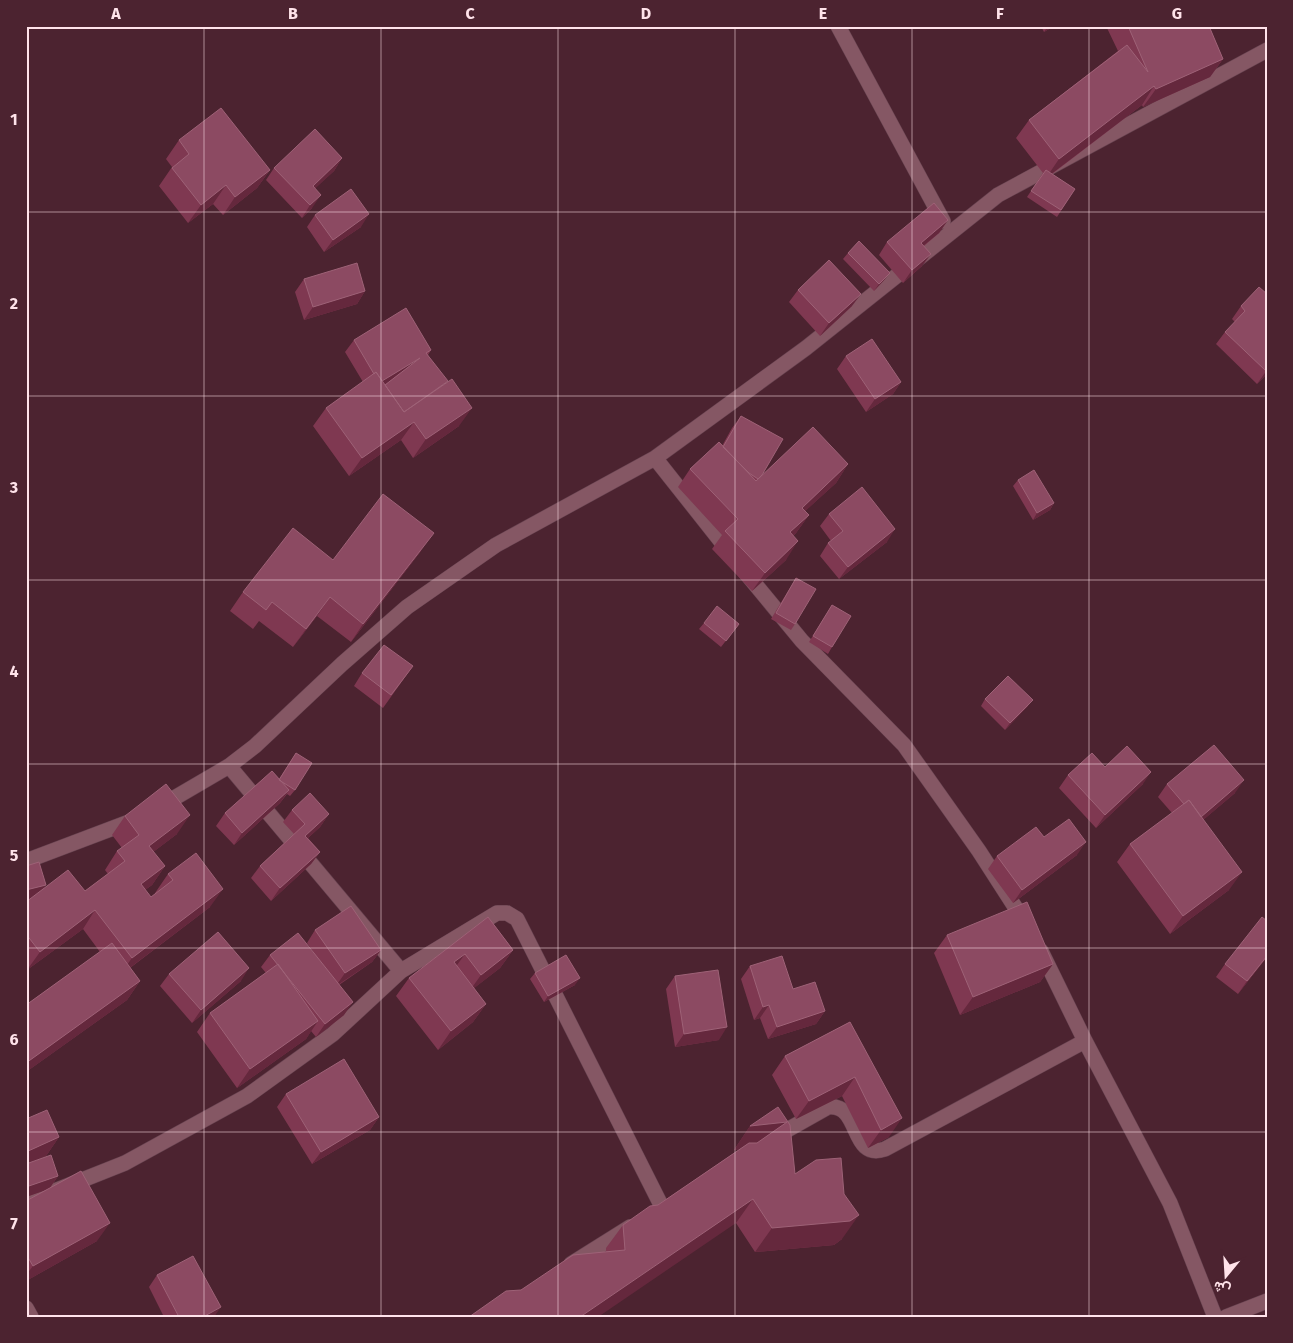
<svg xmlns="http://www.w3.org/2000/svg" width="1293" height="1343" viewBox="0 0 1293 1343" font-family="'Fira Sans',Vazirmatn,sans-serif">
<rect width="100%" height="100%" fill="#4c2330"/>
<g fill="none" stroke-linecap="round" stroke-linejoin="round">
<g stroke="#66424f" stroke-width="16">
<path id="minor" d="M 838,26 L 943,221
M 655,458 L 731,554
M 745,572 L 802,641 L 904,745 L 979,851 L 1026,924
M 229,766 L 401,971
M 159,807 L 229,766 L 255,746 L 342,664 L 407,607 L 496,545 L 655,458 L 806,348 L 998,195 L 1267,50
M 26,861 L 137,819
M 1041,951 L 1085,1041 L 1170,1203 L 1215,1317
M 773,1138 L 828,1107 C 862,1103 849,1161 885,1149 L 1085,1041
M 26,1200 L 47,1194 L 125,1163 L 247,1096 L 333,1034 L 401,971 L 497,913 L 507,913 L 517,919 L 662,1207
M 571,1264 L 630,1227
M 26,1308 L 31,1317
M 1226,1317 L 1267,1301"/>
</g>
<use href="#minor" stroke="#855764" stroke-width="15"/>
</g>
<path fill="#7f3851" d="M 1041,26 L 1054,26 L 1044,32 Z
M 1109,26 L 1209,26 L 1223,59 L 1210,77 L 1143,107 L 1142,105 L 1052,174 L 1075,189 L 1057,217 L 1027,197 L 1043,173 L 1016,138 L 1029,120 L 1118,51 L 1107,28 Z
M 179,140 L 270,170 L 257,188 L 223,215 L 213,204 L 188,223 L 159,186 L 172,167 L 166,159 Z
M 342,158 L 334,171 L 315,188 L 312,208 L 302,218 L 266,180 L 274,168 Z
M 315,215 L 361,227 L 324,252 L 307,227 Z
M 948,220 L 939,233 L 924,246 L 922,266 L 903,283 L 879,255 L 887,242 Z
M 848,253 L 885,279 L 874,291 L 843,259 Z
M 304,279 L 365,291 L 357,304 L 304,320 L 295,292 Z
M 798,290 L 852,306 L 820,336 L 789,302 Z
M 1267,294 L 1267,374 L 1257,384 L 1216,344 L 1225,332 L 1235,322 L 1232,319 L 1241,306 Z
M 354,340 L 431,350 L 428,355 L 459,426 L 413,458 L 401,440 L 349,476 L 313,426 L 326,408 L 363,382 L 345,352 Z
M 846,356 L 901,382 L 893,394 L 866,412 L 837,369 Z
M 741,416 L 762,475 L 848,464 L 836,483 L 805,511 L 809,515 L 796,533 L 793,536 L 786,560 L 752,591 L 712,549 L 722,535 L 678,487 L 690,469 L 722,446 L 732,428 Z
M 1018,480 L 1054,503 L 1050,510 L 1033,520 L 1013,486 Z
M 829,514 L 887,542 L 839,579 L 820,556 L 828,543 L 831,541 L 820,526 Z
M 421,551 L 351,642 L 317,616 L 293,647 L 259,621 L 253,629 L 230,611 L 243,592 L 333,560 Z
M 796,578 L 795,624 L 791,630 L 771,619 Z
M 832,605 L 832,647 L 828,654 L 809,642 Z
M 704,623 L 739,624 L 721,647 L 699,629 Z
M 413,666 L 383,708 L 354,686 L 362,673 Z
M 985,699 L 1028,706 L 1005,730 L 981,706 Z
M 296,753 L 295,790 L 290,796 L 287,794 L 280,803 L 234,845 L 216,826 L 225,813 L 279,779 Z
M 1105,767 L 1143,784 L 1096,828 L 1059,788 L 1068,775 Z
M 1167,784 L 1235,793 L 1203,820 L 1229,890 L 1170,934 L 1117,862 L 1130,844 L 1172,813 L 1158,797 Z
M 292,810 L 329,814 L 320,827 L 308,838 L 320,852 L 311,864 L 271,901 L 251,878 L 260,866 L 294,834 L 283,822 Z
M 125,816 L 177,834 L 153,852 L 165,866 L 152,885 L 145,890 L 151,897 L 156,893 L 155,893 L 168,874 L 210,907 L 130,968 L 140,981 L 127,1000 L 26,1072 L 26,1005 L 100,952 L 83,929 L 27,970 L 26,969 L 26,902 L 29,900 L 26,901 L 26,866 L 43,889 L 85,891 L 108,874 L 105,870 L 117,851 L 122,848 L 112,835 Z
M 1044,837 L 1077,855 L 1013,903 L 988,869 L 997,856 Z
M 488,917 L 513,950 L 500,968 L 474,988 L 486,1004 L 473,1022 L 438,1050 L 396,996 L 409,978 Z
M 315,930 L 381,950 L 372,962 L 339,985 L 344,1015 L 316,1037 L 311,1031 L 306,1039 L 237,1088 L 197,1032 L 210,1013 L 266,973 L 261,967 L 270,955 L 314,953 L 307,943 Z
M 947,935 L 1053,964 L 1040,982 L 960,1015 L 934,953 Z
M 1267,957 L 1238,994 L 1216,977 L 1225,964 Z
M 750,966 L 825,1011 L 816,1024 L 768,1039 L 760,1018 L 754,1020 L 741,979 Z
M 535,973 L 575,985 L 544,1002 L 530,979 Z
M 169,974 L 241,981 L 192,1023 L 160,986 Z
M 675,976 L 719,1040 L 675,1047 L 666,989 Z
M 850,1022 L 889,1137 L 868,1148 L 842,1096 L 796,1119 L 772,1075 L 785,1056 Z
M 286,1094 L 379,1117 L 370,1130 L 312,1164 L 277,1107 Z
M 26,1119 L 59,1137 L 46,1156 L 28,1163 L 58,1176 L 50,1188 L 97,1241 L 26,1281 L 26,1201 L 48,1189 L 26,1197 Z
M 750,1126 L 795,1174 L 842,1239 L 834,1245 L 755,1252 L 736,1223 L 521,1290 L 606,1252 L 606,1248 L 623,1225 L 658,1205 L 740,1149 L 734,1150 Z
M 157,1275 L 214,1317 L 164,1317 L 149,1287 Z"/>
<path fill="#65283d" d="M 1048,26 L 1054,26 L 1044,32 Z
M 1223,59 L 1210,77 L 1143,107 L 1156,89 Z
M 1154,86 L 1142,105 L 1046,178 L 1059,159 Z
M 342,158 L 334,171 L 304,199 L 313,186 Z
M 270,170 L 257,188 L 223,215 L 235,197 Z
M 226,185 L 213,204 L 188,223 L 201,205 Z
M 321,195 L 312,208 L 302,218 L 310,205 Z
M 369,214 L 361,227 L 324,252 L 333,240 Z
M 948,220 L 939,233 L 912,255 L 921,243 Z
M 931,254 L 922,266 L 903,283 L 912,270 Z
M 890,273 L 885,279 L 874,291 L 879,284 Z
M 365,291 L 357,304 L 304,320 L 313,307 Z
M 861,294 L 852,306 L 820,336 L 829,323 Z
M 420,358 L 381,388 L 379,382 Z
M 1267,370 L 1267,374 L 1257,384 Z
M 901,382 L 893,394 L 866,412 L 875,399 Z
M 472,408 L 459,426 L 413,458 L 426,439 Z
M 414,422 L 401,440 L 349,476 L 362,458 Z
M 848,464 L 836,483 L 789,526 L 802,508 Z
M 1054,503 L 1050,510 L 1033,520 L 1037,513 Z
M 809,515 L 796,533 L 777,551 L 790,532 Z
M 895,529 L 887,542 L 839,579 L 848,567 Z
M 434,533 L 421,551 L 351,642 L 363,624 Z
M 798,541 L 786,560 L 752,591 L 765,573 Z
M 330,597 L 317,616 L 293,647 L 306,629 Z
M 1033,700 L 1028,706 L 1005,730 L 1010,723 Z
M 1151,772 L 1143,784 L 1096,828 L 1105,815 Z
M 1244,780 L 1235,793 L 1189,832 L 1197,820 Z
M 289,790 L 280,803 L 234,845 L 242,833 Z
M 329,814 L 320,827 L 296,849 L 305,836 Z
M 190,815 L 177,834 L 136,865 L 149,846 Z
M 1086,842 L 1077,855 L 1013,903 L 1022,890 Z
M 320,852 L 311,864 L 271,901 L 280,888 Z
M 165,866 L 152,885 L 128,902 L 141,884 Z
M 1242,872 L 1229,890 L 1170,934 L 1183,916 Z
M 46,885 L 37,898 L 26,901 L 26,890 Z
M 223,889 L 210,907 L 119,976 L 132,958 Z
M 95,910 L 83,929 L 27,970 L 40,952 Z
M 381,950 L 372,962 L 336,986 L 345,973 Z
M 513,950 L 500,968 L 468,993 L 481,975 Z
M 465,954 L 452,972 L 454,962 Z
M 1267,956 L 1267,957 L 1238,994 L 1247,981 Z
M 1053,964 L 1040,982 L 960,1015 L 973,997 Z
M 249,968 L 241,981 L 192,1023 L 201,1010 Z
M 580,978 L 575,985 L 544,1002 L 548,996 Z
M 140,981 L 127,1000 L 26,1072 L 26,1063 Z
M 353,1002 L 344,1015 L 316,1037 L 325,1024 Z
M 486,1004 L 473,1022 L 438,1050 L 451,1031 Z
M 769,1005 L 760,1018 L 754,1020 L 763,1007 Z
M 825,1011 L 816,1024 L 768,1039 L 777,1027 Z
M 318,1021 L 306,1039 L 237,1088 L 250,1069 Z
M 727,1027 L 719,1040 L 675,1047 L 684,1034 Z
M 855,1077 L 842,1096 L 796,1119 L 809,1101 Z
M 379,1117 L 370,1130 L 312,1164 L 321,1152 Z
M 902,1118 L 889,1137 L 868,1148 L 881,1130 Z
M 787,1122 L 770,1146 L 734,1150 L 750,1126 Z
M 59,1137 L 46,1156 L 26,1164 L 26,1152 Z
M 58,1176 L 49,1189 L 26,1197 L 26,1187 Z
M 753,1199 L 736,1223 L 598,1317 L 580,1317 Z
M 859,1215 L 842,1239 L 834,1245 L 755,1252 L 772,1228 Z
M 110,1223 L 97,1241 L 26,1281 L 26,1275 L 33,1266 Z
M 221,1307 L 214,1317 L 203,1317 Z"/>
<path fill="#8c4a62" stroke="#9e6277" d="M 1128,26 L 1209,26 L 1223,59 L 1156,89 L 1154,86 L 1059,159 L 1029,120 L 1127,45 L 1148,72 Z
M 221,108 L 270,170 L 235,197 L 226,185 L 201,205 L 172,168 L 189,154 L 179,140 Z
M 315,129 L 342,158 L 313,186 L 321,195 L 310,205 L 274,168 Z
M 1046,170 L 1075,189 L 1061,210 L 1031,191 Z
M 351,189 L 369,214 L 333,240 L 315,215 Z
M 934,203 L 948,220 L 921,243 L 931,254 L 912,270 L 887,242 Z
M 859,241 L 890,273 L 879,284 L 848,253 Z
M 829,260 L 861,294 L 829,323 L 798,290 Z
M 357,263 L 365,291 L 313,307 L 304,279 Z
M 1259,287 L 1267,294 L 1267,370 L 1266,371 L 1225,332 L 1245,311 L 1241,306 Z
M 406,308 L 431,350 L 426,353 L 448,381 L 404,412 L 385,385 L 420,358 L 382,381 L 376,372 L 374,374 L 354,340 Z
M 872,339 L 901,382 L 875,399 L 846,356 Z
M 376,372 L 404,412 L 452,379 L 472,408 L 426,439 L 414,422 L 362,458 L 326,408 Z
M 741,416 L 783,439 L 762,475 L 758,479 L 749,473 L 723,447 Z
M 813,427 L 848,464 L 802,508 L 809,515 L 790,532 L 798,541 L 765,573 L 725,531 L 738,519 L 690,469 L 719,442 L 756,481 Z
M 1034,470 L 1054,503 L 1037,513 L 1018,480 Z
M 862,487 L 895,529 L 848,567 L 828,543 L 843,531 L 829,514 Z
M 383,494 L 434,533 L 363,624 L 330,597 L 306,629 L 272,602 L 266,610 L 243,592 L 293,528 L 333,560 Z
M 796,578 L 816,589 L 795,624 L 776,613 Z
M 832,605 L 851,616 L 832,647 L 813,636 Z
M 717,606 L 739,624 L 726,641 L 704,623 Z
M 384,645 L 413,666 L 391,695 L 362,673 Z
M 1008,676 L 1033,700 L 1010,723 L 985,699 Z
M 1214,745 L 1244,780 L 1201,817 L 1189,800 L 1184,804 L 1167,784 Z
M 1127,746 L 1151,772 L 1105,815 L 1068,775 L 1092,753 L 1105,767 Z
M 296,753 L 312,763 L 295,790 L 279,780 Z
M 272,771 L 289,790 L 242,833 L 225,813 Z
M 166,784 L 190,815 L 149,846 L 165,866 L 141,884 L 151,897 L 173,880 L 168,874 L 196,853 L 223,889 L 132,958 L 95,910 L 40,952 L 26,934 L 26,902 L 68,870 L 85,891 L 125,861 L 117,851 L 139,835 L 125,816 Z
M 310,793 L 329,814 L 305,836 L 320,852 L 280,888 L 260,866 L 305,824 L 292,810 Z
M 1189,800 L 1242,872 L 1183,916 L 1130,844 Z
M 1069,819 L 1086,842 L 1022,890 L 997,856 L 1036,827 L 1044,837 Z
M 39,862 L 46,885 L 26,890 L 26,866 Z
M 1027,902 L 1053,964 L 973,997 L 947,935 Z
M 351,906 L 381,950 L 345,973 L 315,930 Z
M 488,917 L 513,950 L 481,975 L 465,954 L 454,962 L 486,1004 L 451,1031 L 409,978 Z
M 1262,917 L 1267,921 L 1267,956 L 1247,981 L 1225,964 Z
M 218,932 L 249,968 L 201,1010 L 169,974 Z
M 298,933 L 353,1002 L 325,1024 L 270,955 Z
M 112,943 L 140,981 L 26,1063 L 26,1005 Z
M 566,955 L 580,978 L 548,996 L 535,973 Z
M 782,956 L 793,989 L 815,982 L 825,1011 L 777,1027 L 769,1005 L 763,1007 L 750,966 Z
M 278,964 L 318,1021 L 250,1069 L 210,1013 Z
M 718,970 L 727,1027 L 684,1034 L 675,976 Z
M 850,1022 L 902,1118 L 881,1130 L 855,1077 L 809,1101 L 785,1056 Z
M 344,1059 L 379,1117 L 321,1152 L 286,1094 Z
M 778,1107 L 790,1125 L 795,1174 L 816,1160 L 841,1158 L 844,1194 L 859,1215 L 850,1221 L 772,1228 L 753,1199 L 580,1317 L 469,1317 L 506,1291 L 521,1290 L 573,1255 L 625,1250 L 623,1225 L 650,1206 L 658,1205 L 749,1143 L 757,1143 L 787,1122 L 750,1126 Z
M 47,1110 L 59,1137 L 26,1152 L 26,1119 Z
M 51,1155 L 58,1176 L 26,1187 L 26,1164 Z
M 81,1171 L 110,1223 L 33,1266 L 26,1254 L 26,1201 Z
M 193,1256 L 221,1307 L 203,1317 L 179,1317 L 157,1275 Z
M 26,1312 L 29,1317 L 26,1317 Z"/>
<path fill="none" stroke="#ffe3ea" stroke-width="1" stroke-opacity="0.55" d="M 204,26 L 204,1317M 381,26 L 381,1317M 558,26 L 558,1317M 735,26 L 735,1317M 912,26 L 912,1317M 1089,26 L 1089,1317M 26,212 L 1267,212M 26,396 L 1267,396M 26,580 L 1267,580M 26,764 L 1267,764M 26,948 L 1267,948M 26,1132 L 1267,1132"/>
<rect width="1293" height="1343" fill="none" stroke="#4c2330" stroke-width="55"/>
<g transform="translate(1226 1276) rotate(198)" stroke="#4c2330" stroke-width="4" paint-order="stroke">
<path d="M0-4L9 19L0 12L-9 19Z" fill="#ffe3ea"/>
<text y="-8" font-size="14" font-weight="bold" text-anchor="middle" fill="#ffe3ea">ش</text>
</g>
<rect x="28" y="28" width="1238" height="1288" fill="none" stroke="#ffe3ea" stroke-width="2"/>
<g font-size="16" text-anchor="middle" font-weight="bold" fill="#ffe3ea">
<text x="116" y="19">A</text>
<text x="293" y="19">B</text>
<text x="470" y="19">C</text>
<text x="646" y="19">D</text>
<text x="823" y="19">E</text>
<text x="1000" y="19">F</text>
<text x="1177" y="19">G</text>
<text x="14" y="125">1</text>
<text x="14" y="309">2</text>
<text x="14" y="493">3</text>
<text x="14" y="677">4</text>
<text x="14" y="861">5</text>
<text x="14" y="1045">6</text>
<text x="14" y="1229">7</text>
</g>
</svg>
